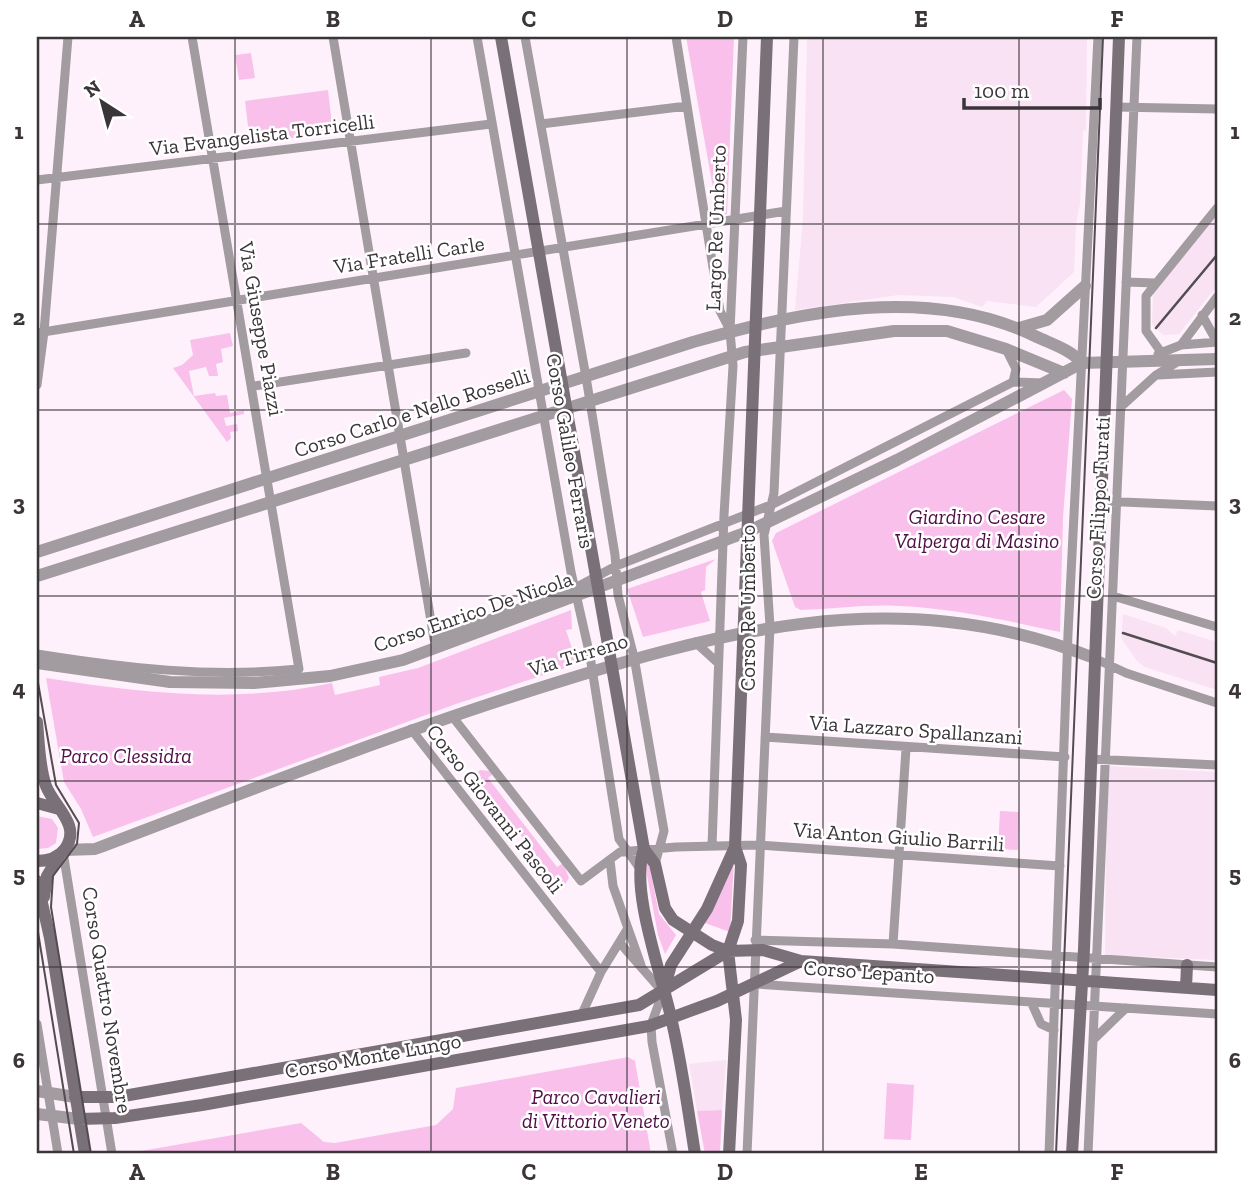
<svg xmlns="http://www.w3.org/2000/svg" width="1254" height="1191" viewBox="0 0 1254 1191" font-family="'Zilla Slab',serif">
<rect width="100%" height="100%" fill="#fef1fb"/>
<path fill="#f8e2f3" d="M 807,37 L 1087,37 L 1086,130 L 1083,131 L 1080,204 L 1076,224 L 1074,272 L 1036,307 L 987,301 L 982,307 L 953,297 L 898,295 L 795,310 L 803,218 Z
M 1217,214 L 1217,286 L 1179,334 L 1163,335 L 1152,324 L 1153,292 Z
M 1123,614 L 1166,628 L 1175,636 L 1178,630 L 1217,642 L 1217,690 L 1145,667 L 1137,661 L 1121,638 Z
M 1107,766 L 1217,772 L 1217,960 L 1105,955 Z
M 726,1060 L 722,1110 L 697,1111 L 689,1064 Z"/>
<path fill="#f8c0eb" d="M 686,37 L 734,37 L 727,214 L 718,216 Z
M 251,53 L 255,78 L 239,80 L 235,55 Z
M 328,90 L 333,133 L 250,143 L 245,101 Z
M 230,333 L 233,346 L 221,349 L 223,362 L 216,364 L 218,376 L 209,376 L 206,367 L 189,371 L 194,396 L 215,393 L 216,396 L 227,395 L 230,413 L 244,410 L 244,414 L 224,418 L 226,426 L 237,424 L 238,431 L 230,432 L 231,438 L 227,442 L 173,368 L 182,365 L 193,355 L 190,340 Z
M 1064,390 L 1072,399 L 1063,518 L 1060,632 C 1007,621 954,608 899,606 C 866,604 834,609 801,610 L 795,607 L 772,541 L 776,533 Z
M 716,559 L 706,567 L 705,590 L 701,592 L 710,621 L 643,637 L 627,589 Z
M 571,610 L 572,629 L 566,630 L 577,664 L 456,704 L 93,837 L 81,809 L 64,782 L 46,678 C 142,693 237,704 332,683 L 335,695 L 380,685 L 379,677 L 418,668 Z
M 480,770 L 490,771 L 493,774 L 488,778 L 557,867 L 563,863 L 569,878 L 564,886 C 554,889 550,884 544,877 L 549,872 L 481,784 L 475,788 L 473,777 Z
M 1000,811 L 1019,812 L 1018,850 L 998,849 Z
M 37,816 L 52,819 L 58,828 L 56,843 L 48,848 L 37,849 Z
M 648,858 L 659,914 L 676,935 L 665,954 L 658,935 L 644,859 Z
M 734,860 L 730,932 L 705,923 Z
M 628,1057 L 635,1061 L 651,1154 L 141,1154 L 141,1151 L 301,1123 L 324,1142 L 335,1143 L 436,1125 L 453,1109 L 456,1088 Z
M 887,1083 L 914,1085 L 911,1140 L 884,1139 Z
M 722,1110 L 720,1154 L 705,1154 L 697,1111 Z"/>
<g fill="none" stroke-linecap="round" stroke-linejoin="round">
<path stroke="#a29ba0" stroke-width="9" d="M 333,37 L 434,639 L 577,587 L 616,566 L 773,504 L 1013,382 L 1043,383
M 477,37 L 571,572 L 590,656 L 619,839 L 638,866
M 525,37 L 586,377 L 615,555 L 618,595 L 634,657 L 664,831 L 655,864
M 676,37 L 720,311 L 730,330
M 1116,107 L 1217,109
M 541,124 L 687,106
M 37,180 L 491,124
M 1126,282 L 1155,283
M 1202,315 L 1217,342
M 37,333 L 786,211
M 1181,345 L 1217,297
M 1006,349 L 1016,369 L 1013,382
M 1161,352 L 1146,331 L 1146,296 L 1217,208
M 1158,354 L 1181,345 L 1217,342
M 1158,375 L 1217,372
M 37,385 L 44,332 L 68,37
M 254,386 L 466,353
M 1123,405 L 1156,375 L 1179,361
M 1099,501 L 1217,506
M 1113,596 L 1217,627
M 695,642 L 718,663
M 37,654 C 125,668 210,678 299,669 L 192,37
M 1094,658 L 1126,673 L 1217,703
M 452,716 L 581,881 L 620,852 L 676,847 L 758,845 L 1060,866
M 411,729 L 601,972
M 765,737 L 1065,757
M 1090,759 L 1217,765
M 712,846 L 724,515 L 733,366 L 730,331 L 743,37
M 63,852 L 112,1154
M 610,860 L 613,886 L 641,965
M 755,940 L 893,944 L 1217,967
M 620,943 L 663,992 L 651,1025 L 652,1042 L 673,1154
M 893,944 L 906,749
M 756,984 L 1217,1014
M 1032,1004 L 1041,1024 L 1054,1030
M 581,1016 L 601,972 L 628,928
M 37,1024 L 58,1154
M 1093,1040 L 1126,1008
M 747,1154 L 770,626 L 764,535 L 774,493 L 794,37
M 1049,1154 L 1068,634 L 1098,37
M 1088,1154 L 1137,37"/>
<path stroke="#a29ba0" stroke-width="12" d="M 1019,328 L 1047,320 L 1085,286
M 37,552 L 693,342 C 803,311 929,284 1037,337 C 1052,344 1071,350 1082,363
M 37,576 L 745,352 L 894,331 L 947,331 L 1006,349 L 1064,373
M 37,663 L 170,682 L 254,683 L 330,676 L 403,660 L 747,532 L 897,460 L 1082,363 L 1217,359
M 64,850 L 95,849 C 235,796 374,741 517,695 C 711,633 894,579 1094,658
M 37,1091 L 75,1097
M 37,1114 L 79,1119"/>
<path stroke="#7a7077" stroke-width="12" d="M 501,37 L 644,849 L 655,864 L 665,908 L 673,920 L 712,945 L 728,951 L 763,950 L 801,961 L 1217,990
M 37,722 C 39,742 39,767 46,786 C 54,807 82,825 65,849 C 58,858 48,861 37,861
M 37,803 L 59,809
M 644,849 C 629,890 663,977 672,1022 C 682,1065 688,1110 695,1154
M 37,881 L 50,938 L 85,1154
M 44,897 L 47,876 L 59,856
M 728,951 L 736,1020 L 729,1154
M 1186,988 L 1187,965
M 664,989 L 671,965 L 707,909 L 735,847
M 75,1097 L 118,1097 L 639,1005 L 728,951 L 738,921 L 741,865 L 735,847 L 767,37
M 79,1119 L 115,1118 L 202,1105 L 649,1026 L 717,1001 L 801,961
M 1072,1154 L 1084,949 L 1119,37"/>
<path stroke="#534c51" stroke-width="2" d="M 37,677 L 56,785 L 79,823 L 77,844 L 53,876 L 51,907 L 91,1154
M 37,926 L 74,1154
M 1056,1154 L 1103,37"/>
<path stroke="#534c51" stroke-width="2.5" d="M 1156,328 L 1217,255
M 1123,633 L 1217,663"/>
</g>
<path fill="none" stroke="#3b3539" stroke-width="2" stroke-opacity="0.55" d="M 235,37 L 235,1154M 431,37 L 431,1154M 627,37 L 627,1154M 823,37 L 823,1154M 1019,37 L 1019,1154M 37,224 L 1217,224M 37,410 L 1217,410M 37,596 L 1217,596M 37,781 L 1217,781M 37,967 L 1217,967"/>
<g text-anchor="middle" stroke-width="5" stroke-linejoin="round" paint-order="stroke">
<g font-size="21" fill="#3b3539" stroke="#fff">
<text transform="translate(262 135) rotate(-7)" y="7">Via Evangelista Torricelli</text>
<text transform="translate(716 228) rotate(-88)" y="7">Largo Re Umberto</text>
<text transform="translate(409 255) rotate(-9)" y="7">Via Fratelli Carle</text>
<text transform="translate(261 329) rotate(80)" y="7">Via Giuseppe Piazzi</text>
<text transform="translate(412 413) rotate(-18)" y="7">Corso Carlo e Nello Rosselli</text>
<text transform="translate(570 451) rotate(80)" y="7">Corso Galileo Ferraris</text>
<text transform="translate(1098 508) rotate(-87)" y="7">Corso Filippo Turati</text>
<text transform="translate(748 608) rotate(-90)" y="7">Corso Re Umberto</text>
<text transform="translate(473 612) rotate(-19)" y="7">Corso Enrico De Nicola</text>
<text transform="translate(578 655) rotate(-17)" y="7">Via Tirreno</text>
<text transform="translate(916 730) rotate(4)" y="7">Via Lazzaro Spallanzani</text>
<text transform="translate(495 809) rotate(52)" y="7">Corso Giovanni Pascoli</text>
<text transform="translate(899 837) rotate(4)" y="7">Via Anton Giulio Barrili</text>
<text transform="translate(869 972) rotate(4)" y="7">Corso Lepanto</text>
<text transform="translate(107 1000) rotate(81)" y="7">Corso Quattro Novembre</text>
<text transform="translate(373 1056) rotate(-10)" y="7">Corso Monte Lungo</text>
</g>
<g font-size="21" font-style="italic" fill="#500e47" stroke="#fff">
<text x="977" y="524">Giardino Cesare<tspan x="977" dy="24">Valperga di Masino</tspan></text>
<text x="126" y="763">Parco Clessidra</text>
<text x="596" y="1104">Parco Cavalieri<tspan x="596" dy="24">di Vittorio Veneto</tspan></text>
</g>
</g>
<rect width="1254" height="1191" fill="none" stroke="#ffffff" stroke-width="77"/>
<g transform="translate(102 102) rotate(324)" stroke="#ffffff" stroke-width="5" paint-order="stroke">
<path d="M0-5L12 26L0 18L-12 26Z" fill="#3b3539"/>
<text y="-10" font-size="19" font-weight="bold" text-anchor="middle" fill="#3b3539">N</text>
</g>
<path d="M964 98v10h136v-10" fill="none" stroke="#3b3539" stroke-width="3.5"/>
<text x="974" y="98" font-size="21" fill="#3b3539" stroke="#ffffff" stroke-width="5" paint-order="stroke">100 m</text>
<rect x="38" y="38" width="1178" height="1114" fill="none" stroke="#3b3539" stroke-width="2.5"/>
<g font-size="23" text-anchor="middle" font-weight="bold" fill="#3b3539">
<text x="137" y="27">A</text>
<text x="333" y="27">B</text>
<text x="529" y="27">C</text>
<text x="725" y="27">D</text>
<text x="921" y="27">E</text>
<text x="1117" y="27">F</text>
<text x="19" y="139">1</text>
<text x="1235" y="139">1</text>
<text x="19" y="325">2</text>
<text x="1235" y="325">2</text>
<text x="19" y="511">3</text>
<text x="1235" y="511">3</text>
<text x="19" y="696">4</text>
<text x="1235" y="696">4</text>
<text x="19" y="882">5</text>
<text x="1235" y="882">5</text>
<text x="19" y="1068">6</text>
<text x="1235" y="1068">6</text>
<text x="137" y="1180">A</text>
<text x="333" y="1180">B</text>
<text x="529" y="1180">C</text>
<text x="725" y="1180">D</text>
<text x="921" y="1180">E</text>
<text x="1117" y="1180">F</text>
</g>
</svg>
